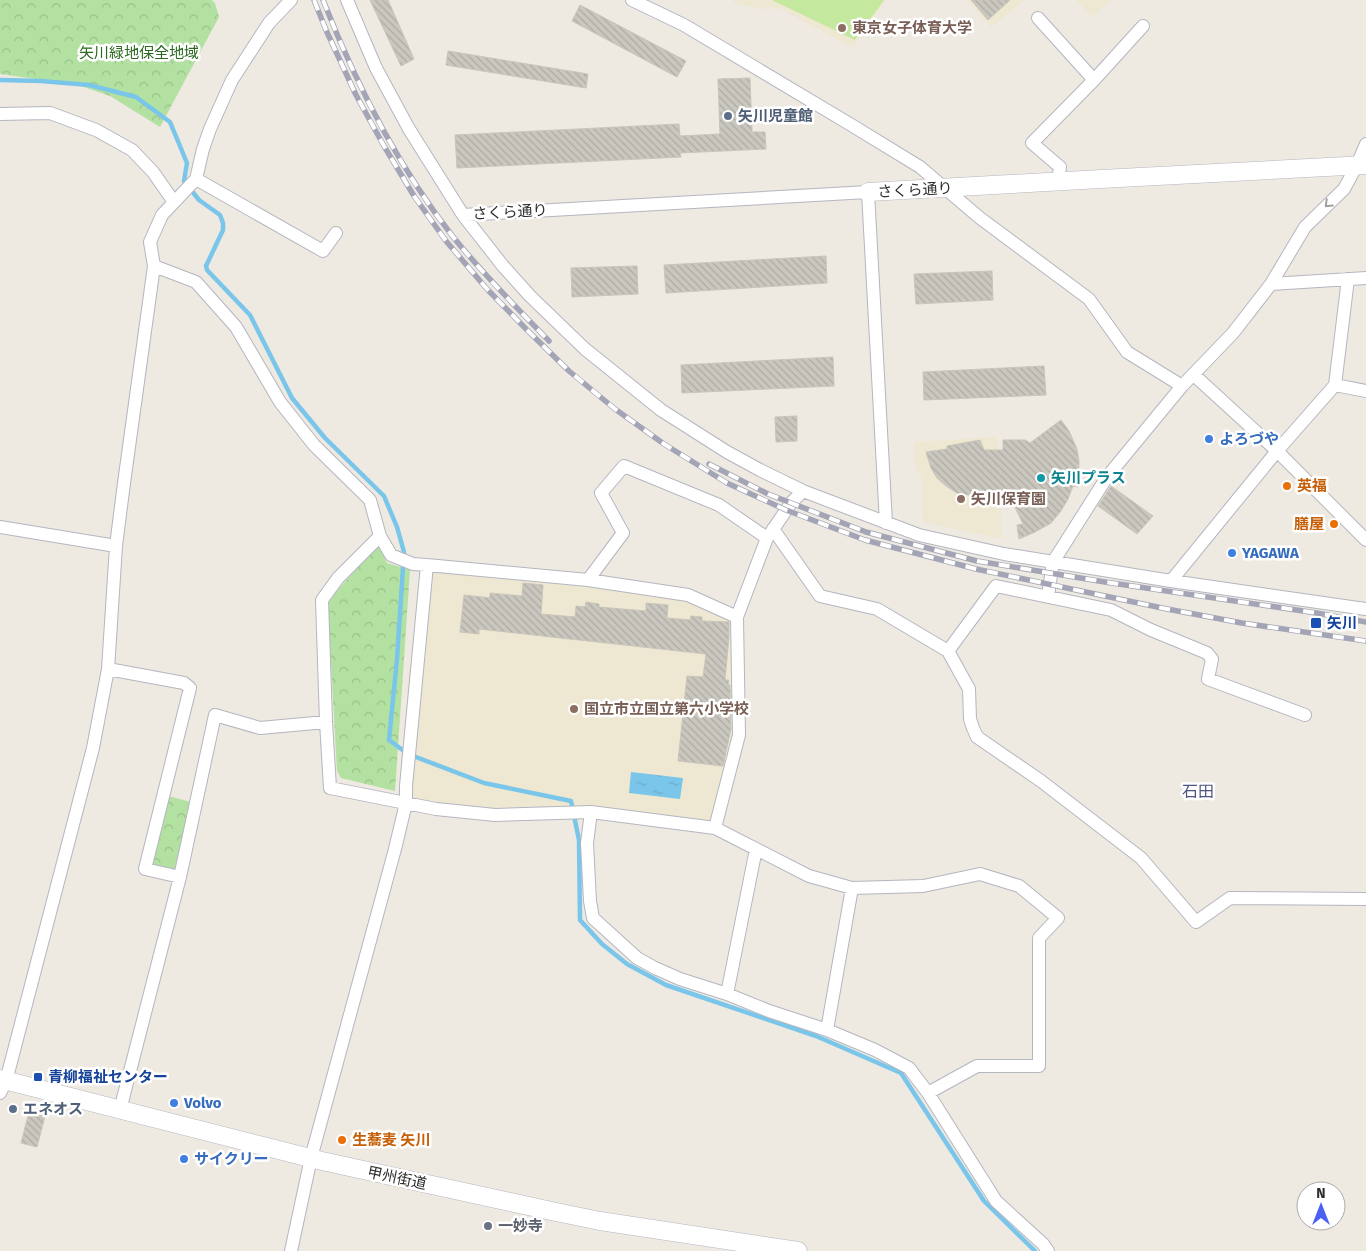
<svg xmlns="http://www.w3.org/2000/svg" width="1366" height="1251" viewBox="0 0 1366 1251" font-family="'Fira Sans','Noto Sans JP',sans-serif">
<defs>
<pattern id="forest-crowns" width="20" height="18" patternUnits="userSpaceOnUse" patternTransform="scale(1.25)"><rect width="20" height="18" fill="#b3e1a1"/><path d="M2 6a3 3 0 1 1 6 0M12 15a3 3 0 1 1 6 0" fill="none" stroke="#9ac18b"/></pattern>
<pattern id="water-ripples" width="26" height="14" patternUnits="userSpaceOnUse" patternTransform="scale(1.25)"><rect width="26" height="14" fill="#7ac6ea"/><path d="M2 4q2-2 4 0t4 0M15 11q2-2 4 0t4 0" fill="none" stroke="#6aaac9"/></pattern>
<pattern id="building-back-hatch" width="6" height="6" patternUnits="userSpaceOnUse" patternTransform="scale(1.25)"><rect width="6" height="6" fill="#cac7bf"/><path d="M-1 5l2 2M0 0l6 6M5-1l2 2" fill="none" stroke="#aeaba4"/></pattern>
</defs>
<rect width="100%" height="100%" fill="#eee9e1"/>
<path fill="#eee7d2" d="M 732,0 L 886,0 L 853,47 L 779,8 L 763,9 L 737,4 Z
M 966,0 L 1024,0 L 991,27 Z
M 1077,0 L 1111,0 L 1092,17 Z
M 997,437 L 1002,539 L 923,522 L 922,477 L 915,469 L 914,442 Z
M 427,565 L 688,595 L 737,617 L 739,735 L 715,828 L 591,812 L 495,815 L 406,803 L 410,744 L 407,684 Z"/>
<path fill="url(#forest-crowns)" d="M 0,0 L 212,0 L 215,3 L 219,17 L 160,127 L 110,96 L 78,85 L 0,74 Z
M 379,543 L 387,563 L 410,570 L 395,791 L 341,778 L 337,771 L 328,608 L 329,600 Z
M 168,796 L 191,802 L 174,872 L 152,867 Z"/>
<path fill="#c4e89d" d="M 772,0 L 884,0 L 855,40 Z"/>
<path fill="url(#water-ripples)" d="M 631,772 L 683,778 L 680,799 L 629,793 Z"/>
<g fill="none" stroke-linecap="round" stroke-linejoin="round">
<path stroke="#7ac6ea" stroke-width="4.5" d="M 0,80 L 41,81 L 89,85 L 136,97 L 170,122 L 187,163 L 184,181 L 199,200 L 220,215 L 223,223 L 223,230 L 206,266 L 207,270 L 250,315 L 292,398 L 325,438 L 384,496 L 397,527 L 404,552 L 397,659 L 389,740 L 408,754 L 484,783 L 571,801 L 579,840 L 580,920 L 602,944 L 627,964 L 666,985 L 816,1036 L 901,1073 L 984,1201 L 1035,1251"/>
</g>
<path fill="url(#building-back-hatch)" stroke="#cac5ba" d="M 370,0 L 388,0 L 414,59 L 401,66 Z
M 971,0 L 1010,0 L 988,20 Z
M 580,5 L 686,61 L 677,77 L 572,21 Z
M 448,51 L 588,74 L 586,88 L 446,65 Z
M 750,78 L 752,132 L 765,132 L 766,149 L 680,153 L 681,157 L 457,168 L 455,135 L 679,124 L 680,136 L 720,134 L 718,79 Z
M 826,256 L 827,283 L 666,293 L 664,265 Z
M 637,266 L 638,294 L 572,297 L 571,268 Z
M 992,271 L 993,300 L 916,304 L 914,274 Z
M 833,357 L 834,386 L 682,393 L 681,365 Z
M 1044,366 L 1046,395 L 924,400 L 923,372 Z
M 797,416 L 797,441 L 776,442 L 775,417 Z
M 1061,420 L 1069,431 L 1077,449 L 1079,461 L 1078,487 L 1073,486 L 1068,499 L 1061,511 L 1051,523 L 1035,532 L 1019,539 L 1017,525 L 1023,524 L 1013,503 L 981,504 L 980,497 L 957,493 L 946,486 L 937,478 L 931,468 L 926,452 L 947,449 L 947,446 L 980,440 L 984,450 L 1003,450 L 1003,440 L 1025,440 L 1030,443 Z
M 1111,486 L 1153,516 L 1137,534 L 1098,506 Z
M 523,583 L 543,585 L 541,614 L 575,617 L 576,606 L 585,607 L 586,602 L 599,604 L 599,607 L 646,611 L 646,603 L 668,605 L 667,618 L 690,620 L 691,616 L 702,617 L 702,621 L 729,622 L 729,637 L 725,680 L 729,680 L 728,685 L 730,685 L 731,729 L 723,766 L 678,761 L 687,676 L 703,677 L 706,654 L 479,629 L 479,634 L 460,632 L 464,595 L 490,598 L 490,593 L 522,596 Z
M 29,1112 L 45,1116 L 37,1147 L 21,1143 Z"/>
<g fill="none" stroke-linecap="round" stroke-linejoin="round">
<g stroke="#b4b6c0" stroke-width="14">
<path id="street" d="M 291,0 L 269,23 L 232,80 L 210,129 L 203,149 L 196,179 L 323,251 L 336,233
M 347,0 L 376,68 L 409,129 L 463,215 L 503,266 L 530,296 L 585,349 L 661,410 L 727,452 L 760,470 L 803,491 L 791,503 L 770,534
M 632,0 L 684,25 L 853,126 L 920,167 L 980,218 L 1089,299 L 1127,352 L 1182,386
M 1038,18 L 1094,80
M 0,114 L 50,113 L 96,130 L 132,150 L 153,172 L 174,202
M 196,179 L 162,215 L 150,242 L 154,266 L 196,282 L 236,327 L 280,402 L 314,445 L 370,500 L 380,536 L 338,578 L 322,600 L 326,722 L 330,788 L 436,809 L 495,815 L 591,812 L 715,828 L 739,735 L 737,617
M 1058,181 L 1060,167 L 1032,143 L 1094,80 L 1143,26
M 463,215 L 868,192 L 886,523
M 1348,279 L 1335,385 L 1366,391
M 1271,284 L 1366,278
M 1194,375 L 1277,451 L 1366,540
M 803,491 L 919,535 L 1004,554 L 1171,581 L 1366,609
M 0,527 L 116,546
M 773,529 L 820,596 L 877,609 L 948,651 L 969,689 L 970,719 L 973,728 L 977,737 L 1041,781 L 1141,858 L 1196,922 L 1230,898 L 1366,899
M 380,536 L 391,555 L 413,564 L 427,565 L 588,580 L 688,595 L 737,617 L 767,538 L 719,505 L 624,466 L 601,493 L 623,533 L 588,580
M 1171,581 L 1277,451 L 1335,385
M 1048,596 L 1053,562 L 1107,477 L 1182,386 L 1233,333 L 1271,284 L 1305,227 L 1344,189 L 1357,165 L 1366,144
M 948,651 L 996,586 L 1111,610 L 1151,630 L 1207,653 L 1212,659 L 1208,679 L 1305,715
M 108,669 L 184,683 L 190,688 L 145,869 L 180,877
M 591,812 L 587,843 L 590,901 L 593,918 L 637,958 L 655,968 L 680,979 L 727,994 L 769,1011 L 827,1030 L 875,1050 L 909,1068 L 928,1093 L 996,1201 L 1043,1244 L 1048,1251
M 715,828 L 809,876 L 852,888 L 923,886 L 980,874 L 1019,886 L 1058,918 L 1039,938 L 1039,1066 L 977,1066 L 928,1093
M 727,994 L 756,849
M 827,1030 L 852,888
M 0,1093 L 6,1081 L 93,748 L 108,669 L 116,546 L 124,483 L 154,266
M 120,1110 L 180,877 L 215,715 L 260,728 L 326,722
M 291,1251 L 311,1158 L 395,849 L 406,803 L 406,786 L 427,565"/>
</g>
<g stroke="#b4b6c0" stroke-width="19">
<path id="secondary" d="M 868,192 L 1101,179 L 1366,165
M 0,1079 L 322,1161 L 556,1212 L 600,1221 L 798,1251"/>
</g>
<use href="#street" stroke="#fff" stroke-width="12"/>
<use href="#secondary" stroke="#fff" stroke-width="18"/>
<g stroke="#a3a5b6" stroke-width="5.5">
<path id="rail" d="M 314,0 L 326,30 L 356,95 L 384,146 L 414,196 L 446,241 L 487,289 L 526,329 L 569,371 L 615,409 L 664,444 L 727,483 L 786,510 L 865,540 L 976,569 L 1167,609 L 1242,623 L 1366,641
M 323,0 C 356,84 398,167 454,238 C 483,274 517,308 549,341
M 709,464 L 768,494 L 866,532 L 977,561 L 1105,582 L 1317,613 L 1366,622"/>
</g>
<use href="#rail" stroke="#fff" stroke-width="4" stroke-dasharray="11" stroke-linecap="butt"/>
</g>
<defs><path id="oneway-chevron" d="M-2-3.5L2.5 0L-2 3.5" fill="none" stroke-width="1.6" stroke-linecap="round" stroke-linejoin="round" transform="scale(1.25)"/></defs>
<use stroke="#a0a0a0" href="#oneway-chevron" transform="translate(1328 204) rotate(136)"/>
<g fill="#8d6e63" stroke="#fff" stroke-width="2">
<circle cx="842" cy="28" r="5"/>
<circle cx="961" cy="499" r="5"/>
<circle cx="574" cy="709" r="5"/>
</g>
<g fill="#5c6f8a" stroke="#fff" stroke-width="2">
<circle cx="728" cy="116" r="5"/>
<circle cx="13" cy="1109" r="5"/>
</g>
<g fill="#3f7fe0" stroke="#fff" stroke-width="2">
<circle cx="1209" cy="439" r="5"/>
<circle cx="1232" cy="553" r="5"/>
<circle cx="174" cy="1103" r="5"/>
<circle cx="184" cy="1159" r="5"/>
</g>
<circle fill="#0f9aa8" stroke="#fff" stroke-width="2" cx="1041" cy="478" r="5"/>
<g fill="#e8710a" stroke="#fff" stroke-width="2">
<circle cx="1287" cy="486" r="5"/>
<circle cx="1334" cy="524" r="5"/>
<circle cx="342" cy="1140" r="5"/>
</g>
<g fill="#1a4fb4" stroke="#fff" stroke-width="2">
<rect x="1310" y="617" width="12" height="12" rx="2.5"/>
<rect x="33" y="1072" width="10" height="10" rx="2.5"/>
</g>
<circle fill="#6b7280" stroke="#fff" stroke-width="2" cx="488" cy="1226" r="5"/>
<g text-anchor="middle" stroke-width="5" stroke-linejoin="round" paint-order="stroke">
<g font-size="15" font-weight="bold" fill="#785e54" stroke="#fff" text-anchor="start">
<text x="852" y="33">東京女子体育大学</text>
<text x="971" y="504">矢川保育園</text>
<text x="584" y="714">国立市立国立第六小学校</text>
</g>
<g font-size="15" fill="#2a691f" stroke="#fff">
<text x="139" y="58">矢川緑地保全地域</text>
</g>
<g font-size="15" font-weight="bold" fill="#4e5e75" stroke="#fff" text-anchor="start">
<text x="738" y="121">矢川児童館</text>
<text x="23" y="1114">エネオス</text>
</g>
<g font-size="15" fill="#2d2d2d" stroke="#fff">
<text transform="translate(915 190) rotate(-3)" y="5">さくら通り</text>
<text transform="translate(510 212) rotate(-3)" y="5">さくら通り</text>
<text transform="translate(397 1178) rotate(12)" y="5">甲州街道</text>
</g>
<g font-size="15" font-weight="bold" fill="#366cbe" stroke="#fff" text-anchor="start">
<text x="1219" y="444">よろづや</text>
<text x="1242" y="558">YAGAWA</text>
<text x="184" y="1108">Volvo</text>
<text x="194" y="1164">サイクリー</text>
</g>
<g font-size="15" font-weight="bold" fill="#0d838f" stroke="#fff" text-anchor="start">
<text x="1051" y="483">矢川プラス</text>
</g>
<g font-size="15" font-weight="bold" fill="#c56008" stroke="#fff" text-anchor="start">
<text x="1297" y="491">英福</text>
<text x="1324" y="529" text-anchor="end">膳屋</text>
<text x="352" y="1145">生蕎麦 矢川</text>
</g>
<g font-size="15" font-weight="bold" fill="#164399" stroke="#fff" text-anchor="start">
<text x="1327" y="628">矢川</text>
<text x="48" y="1082">青柳福祉センター</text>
</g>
<g font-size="15" font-weight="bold" fill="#5b616d" stroke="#fff" text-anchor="start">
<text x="498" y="1231">一妙寺</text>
</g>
<g font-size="16" fill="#4f557d" stroke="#fff">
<text x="1198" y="797">石田</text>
</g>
</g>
<g transform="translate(1321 1206)"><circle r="24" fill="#ffffff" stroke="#ababab"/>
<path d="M0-4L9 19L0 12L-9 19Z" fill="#4a60f2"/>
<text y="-8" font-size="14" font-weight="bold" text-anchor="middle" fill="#2d2d2d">N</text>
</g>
</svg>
